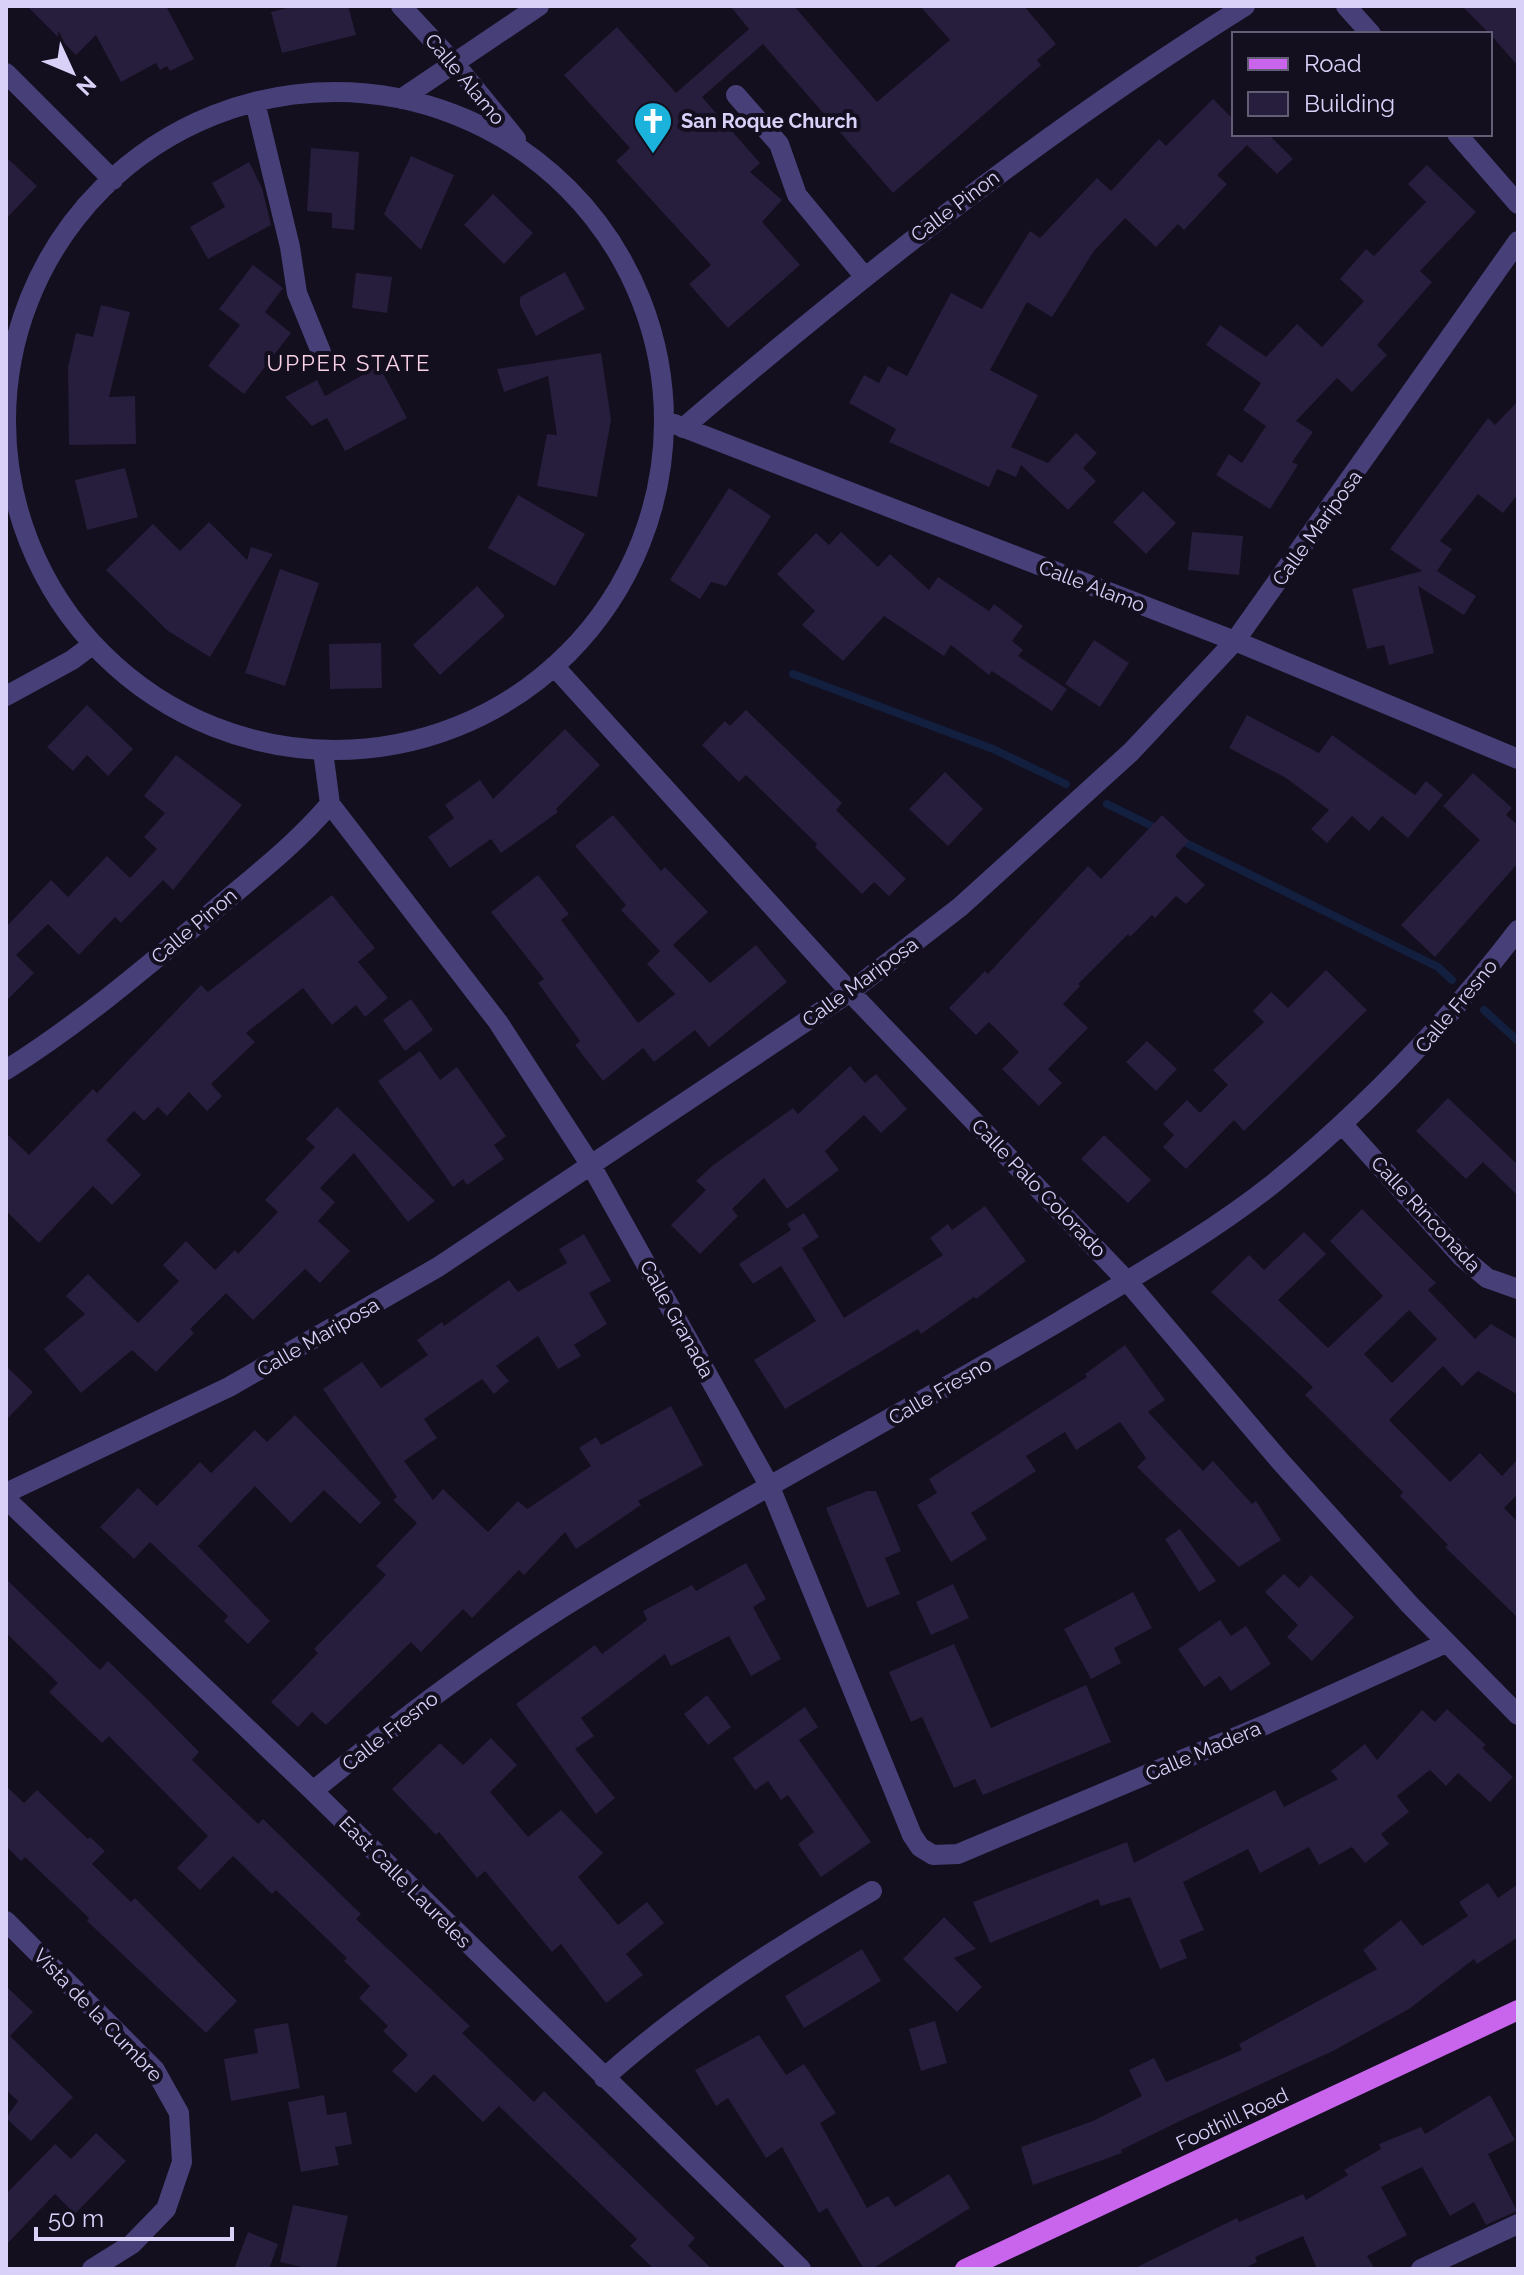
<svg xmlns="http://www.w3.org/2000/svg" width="1524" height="2275" viewBox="0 0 1524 2275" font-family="Raleway,sans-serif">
<rect width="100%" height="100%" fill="#130f1e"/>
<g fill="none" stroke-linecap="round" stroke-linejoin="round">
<path stroke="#121f3e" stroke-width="8" d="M 793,674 L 993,749 L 1066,784
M 1107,804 L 1160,830
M 1180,840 L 1438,967 L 1452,980
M 1484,1010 L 1518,1041"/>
</g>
<path fill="#271d3c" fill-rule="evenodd" d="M 27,6 L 166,6 L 194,59 L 170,71 L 167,66 L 160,70 L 156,63 L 121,82 L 96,35 L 76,55 Z
M 295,6 L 348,6 L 356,35 L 282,53 L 271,12 Z
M 730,6 L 794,6 L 877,102 L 950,40 L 920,6 L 1024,6 L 1056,44 L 1037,60 L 1041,65 L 893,193 L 763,44 L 702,97 L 760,163 L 750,172 L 782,200 L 762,222 L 800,265 L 728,328 L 689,284 L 711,265 L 616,161 L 630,148 L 564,75 L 617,27 L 676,93 L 749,29 Z
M 1462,6 L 1518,6 L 1518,66 L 1490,34 Z
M 1213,99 L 1234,120 L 1234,134 L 1268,134 L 1293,159 L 1277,174 L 1247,145 L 1217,175 L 1227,184 L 1184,230 L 1178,224 L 1156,247 L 1125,218 L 1094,251 L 1052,317 L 1027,302 L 990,370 L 1038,395 L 1011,447 L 1048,463 L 1076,433 L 1097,453 L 1083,468 L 1096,481 L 1068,510 L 1021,465 L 1016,477 L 997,469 L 989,487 L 889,442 L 896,429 L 849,403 L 864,375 L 879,383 L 888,366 L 907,376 L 951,293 L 982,309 L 1030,231 L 1040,238 L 1097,178 L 1111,191 L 1159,139 L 1166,146 Z
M 311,148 L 359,152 L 354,230 L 332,228 L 332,213 L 307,211 Z
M 411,156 L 454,175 L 421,250 L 384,214 Z
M 6,157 L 37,186 L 6,219 Z
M 249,162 L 262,188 L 271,225 L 208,259 L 190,227 L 225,207 L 212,183 Z
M 1427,165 L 1476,212 L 1420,271 L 1432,282 L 1377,345 L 1387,355 L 1352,392 L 1337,378 L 1296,421 L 1313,432 L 1292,462 L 1298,465 L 1270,509 L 1216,475 L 1229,454 L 1242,463 L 1266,426 L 1243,410 L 1261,383 L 1206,345 L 1220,325 L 1266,357 L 1297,324 L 1322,347 L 1364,301 L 1340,279 L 1366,249 L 1374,256 L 1426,202 L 1408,184 Z
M 493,194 L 533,233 L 504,264 L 464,225 Z
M 253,265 L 283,288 L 265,312 L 291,333 L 244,394 L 208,366 L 240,325 L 219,309 Z
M 565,272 L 585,309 L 536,336 L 520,305 L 520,297 Z
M 356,273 L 392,277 L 387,313 L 352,308 Z
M 101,305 L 130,312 L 109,397 L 135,396 L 136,444 L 69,445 L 68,367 L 76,333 L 93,337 Z
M 601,353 L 611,420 L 597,497 L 537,486 L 547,434 L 557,435 L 548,376 L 504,392 L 497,369 Z
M 379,366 L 407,418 L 345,451 L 327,418 L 312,426 L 285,397 L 317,380 L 325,396 Z
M 1518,401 L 1518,494 L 1503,513 L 1478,494 L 1440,541 L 1452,549 L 1437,571 L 1476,596 L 1464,615 L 1418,586 L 1434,653 L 1389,665 L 1384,645 L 1367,649 L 1352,589 L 1422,571 L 1390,549 L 1488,418 L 1495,425 Z
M 125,468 L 138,517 L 87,530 L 75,480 Z
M 729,488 L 771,516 L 726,586 L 711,582 L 700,599 L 670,580 Z
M 1143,491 L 1176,523 L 1146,554 L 1113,522 Z
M 518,495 L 585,534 L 555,586 L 488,548 Z
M 209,522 L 247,560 L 251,547 L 273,554 L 210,657 L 168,631 L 106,570 L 153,524 L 180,551 Z
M 841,532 L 878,567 L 890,554 L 929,590 L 938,577 L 989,611 L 994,604 L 1023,626 L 1012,641 L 1023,650 L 1018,656 L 1067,689 L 1052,711 L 992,671 L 989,675 L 951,645 L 944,656 L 884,616 L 843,661 L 802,625 L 815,611 L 777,574 L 816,533 L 829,545 Z
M 1192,532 L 1243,536 L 1239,575 L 1188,570 Z
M 280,569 L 319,583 L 285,686 L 245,673 Z
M 477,586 L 505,616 L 440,675 L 413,645 Z
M 1094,640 L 1129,663 L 1100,707 L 1065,684 Z
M 381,643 L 382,688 L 330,689 L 329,644 Z
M 87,705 L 133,749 L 108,776 L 87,755 L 73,771 L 47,747 Z
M 746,710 L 842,803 L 836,810 L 906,879 L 889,896 L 874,882 L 862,894 L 815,847 L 817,844 L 746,775 L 739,782 L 702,745 L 725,721 L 730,726 Z
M 1247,715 L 1319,753 L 1332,735 L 1415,795 L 1426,781 L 1443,795 L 1408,838 L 1382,816 L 1369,831 L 1352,816 L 1327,843 L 1311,829 L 1329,810 L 1286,778 L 1229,748 Z
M 565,729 L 600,765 L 556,809 L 558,812 L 501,853 L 491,839 L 450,868 L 428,837 L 454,818 L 445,805 L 480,780 L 493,799 Z
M 176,755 L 242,805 L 173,890 L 163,880 L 121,923 L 115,917 L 79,955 L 48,924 L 16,955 L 34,973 L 6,1001 L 6,927 L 51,880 L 68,897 L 107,856 L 130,878 L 157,849 L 144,837 L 165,813 L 144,796 Z
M 945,772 L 983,809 L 948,846 L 909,809 Z
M 1473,773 L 1512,808 L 1506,815 L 1518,825 L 1518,863 L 1435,957 L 1401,925 L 1480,840 L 1443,806 Z
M 613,815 L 661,871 L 665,867 L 708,912 L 673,945 L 710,983 L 756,945 L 787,982 L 709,1047 L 695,1030 L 654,1062 L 643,1048 L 603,1081 L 575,1045 L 580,1041 L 538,983 L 544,979 L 491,912 L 538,875 L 569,914 L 561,920 L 638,1023 L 675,994 L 647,964 L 660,951 L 621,910 L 626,905 L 575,846 Z
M 1162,815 L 1189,841 L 1175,856 L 1205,885 L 1186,904 L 1176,896 L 1155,918 L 1152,915 L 1130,937 L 1128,934 L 1078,984 L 1080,986 L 1063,1004 L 1088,1028 L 1048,1069 L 1062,1083 L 1039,1106 L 1002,1069 L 1019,1052 L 989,1022 L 976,1035 L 949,1008 L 985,971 L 988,974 L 1088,866 L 1101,879 Z
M 332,895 L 375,948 L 358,962 L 388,998 L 365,1017 L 356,1005 L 332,1025 L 303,988 L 246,1033 L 255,1042 L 211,1084 L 222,1096 L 207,1111 L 189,1092 L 167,1116 L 158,1107 L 144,1121 L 134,1111 L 106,1140 L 141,1175 L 112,1205 L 93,1186 L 39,1243 L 6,1211 L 6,1133 L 29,1155 L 93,1089 L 97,1093 L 201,985 L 208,992 Z
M 1326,970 L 1367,1010 L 1244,1131 L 1234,1120 L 1186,1169 L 1163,1147 L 1174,1135 L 1163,1124 L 1187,1100 L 1200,1113 L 1228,1085 L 1213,1070 L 1264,1022 L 1253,1011 L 1271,992 L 1288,1008 Z
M 411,999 L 433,1030 L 405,1051 L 383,1020 Z
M 1147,1041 L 1177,1069 L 1156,1091 L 1126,1062 Z
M 420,1051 L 440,1080 L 457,1067 L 506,1136 L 494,1145 L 504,1159 L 467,1185 L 463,1179 L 453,1187 L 378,1081 Z
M 850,1066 L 865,1083 L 876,1074 L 907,1109 L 881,1133 L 864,1115 L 825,1151 L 839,1170 L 787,1209 L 764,1178 L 732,1209 L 738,1216 L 700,1254 L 671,1225 L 706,1190 L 696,1181 L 712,1166 L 793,1108 L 798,1114 Z
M 1448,1098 L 1518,1165 L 1518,1196 L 1483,1162 L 1466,1179 L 1416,1131 Z
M 337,1107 L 435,1201 L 408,1222 L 354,1153 L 320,1188 L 335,1202 L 318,1221 L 350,1251 L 320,1283 L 305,1269 L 253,1320 L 226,1293 L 190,1329 L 194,1333 L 156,1372 L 132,1350 L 81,1393 L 44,1349 L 85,1314 L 66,1296 L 88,1274 L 138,1323 L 179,1281 L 163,1265 L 186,1241 L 215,1270 L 235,1250 L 238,1254 L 278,1212 L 265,1200 L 315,1147 L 306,1139 Z
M 1104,1135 L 1151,1180 L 1128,1203 L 1081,1159 Z
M 985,1206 L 1026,1261 L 976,1299 L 974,1297 L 921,1334 L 918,1329 L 785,1409 L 754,1360 L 816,1321 L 781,1266 L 753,1284 L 739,1264 L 791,1230 L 787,1224 L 804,1213 L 819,1237 L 802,1248 L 844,1318 L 943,1255 L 930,1238 L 948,1224 L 952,1230 Z
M 1362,1209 L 1436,1283 L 1428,1290 L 1475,1339 L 1491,1324 L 1518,1340 L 1518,1395 L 1478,1371 L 1462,1386 L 1443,1366 L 1389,1420 L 1450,1482 L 1480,1453 L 1502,1476 L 1518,1459 L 1518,1494 L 1504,1508 L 1518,1522 L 1518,1618 L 1445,1547 L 1448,1545 L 1400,1496 L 1403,1492 L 1305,1395 L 1313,1387 L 1211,1292 L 1249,1255 L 1264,1270 L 1304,1232 L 1326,1254 L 1278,1300 L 1328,1348 L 1383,1296 L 1330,1241 ZM 1409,1310 L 1437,1339 L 1392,1383 L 1364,1354 Z
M 584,1234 L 611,1281 L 589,1293 L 607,1324 L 574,1345 L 581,1356 L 558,1369 L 538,1336 L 496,1366 L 509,1381 L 494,1394 L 482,1379 L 424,1419 L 437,1438 L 404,1461 L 433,1500 L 443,1489 L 488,1532 L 518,1501 L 527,1509 L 591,1466 L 579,1448 L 596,1437 L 601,1445 L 671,1406 L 703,1465 L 638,1501 L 641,1505 L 576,1549 L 565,1532 L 524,1575 L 519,1570 L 472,1618 L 463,1609 L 421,1652 L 411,1642 L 326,1725 L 312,1712 L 298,1727 L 271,1702 L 318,1653 L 314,1649 L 386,1575 L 376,1566 L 417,1523 L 393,1500 L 397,1497 L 323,1389 L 362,1362 L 381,1388 L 428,1355 L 417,1340 L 442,1322 L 444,1326 L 509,1280 L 518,1292 L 567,1263 L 559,1249 Z
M 1125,1345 L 1165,1400 L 1148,1412 L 1203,1471 L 1213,1461 L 1252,1504 L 1256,1501 L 1281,1540 L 1239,1567 L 1137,1467 L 1146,1458 L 1120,1422 L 1076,1450 L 1065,1432 L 1026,1456 L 1036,1471 L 971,1513 L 987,1539 L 951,1562 L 917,1505 L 937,1493 L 929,1479 L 1087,1377 L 1085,1374 Z
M 6,1366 L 33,1392 L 6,1420 Z
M 295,1415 L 381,1503 L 360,1524 L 324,1490 L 291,1523 L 255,1486 L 198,1546 L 270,1621 L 248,1644 L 224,1621 L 228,1616 L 150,1542 L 134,1559 L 100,1527 L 138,1488 L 157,1506 L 200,1462 L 211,1473 L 255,1430 L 267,1442 Z
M 867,1491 L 876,1491 L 901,1551 L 885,1558 L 900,1594 L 867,1608 L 826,1508 Z
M 1180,1529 L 1216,1581 L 1199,1592 L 1165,1539 Z
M 746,1563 L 766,1599 L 753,1607 L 781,1659 L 751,1676 L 729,1636 L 671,1666 L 665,1654 L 581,1718 L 594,1736 L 575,1749 L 615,1798 L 596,1814 L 516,1704 L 595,1645 L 602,1654 L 647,1620 L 643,1611 L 692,1585 L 696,1591 Z
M 1284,1574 L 1299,1588 L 1311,1575 L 1354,1617 L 1312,1661 L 1287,1637 L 1298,1625 L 1265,1592 Z
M 6,1579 L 100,1670 L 108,1661 L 146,1698 L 199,1752 L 192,1760 L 258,1824 L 263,1819 L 361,1914 L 356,1919 L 470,2026 L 462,2033 L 534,2102 L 544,2091 L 695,2238 L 688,2246 L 712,2269 L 654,2269 L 630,2246 L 637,2239 L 499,2106 L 483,2122 L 434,2074 L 416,2093 L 392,2071 L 408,2055 L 383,2031 L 388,2026 L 359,1998 L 370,1986 L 344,1961 L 347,1958 L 276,1890 L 272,1894 L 233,1856 L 200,1890 L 177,1868 L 208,1836 L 109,1736 L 102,1743 L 49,1692 L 58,1683 L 6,1633 Z
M 953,1584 L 969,1618 L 931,1635 L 916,1602 Z
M 1133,1592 L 1152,1628 L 1114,1648 L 1121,1663 L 1091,1679 L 1064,1629 Z
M 1220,1620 L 1231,1636 L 1246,1626 L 1271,1664 L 1231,1691 L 1220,1676 L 1204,1687 L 1178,1649 Z
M 954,1644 L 991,1728 L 1086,1685 L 1111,1742 L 983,1795 L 975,1779 L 954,1788 L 922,1717 L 911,1722 L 889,1672 Z
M 707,1695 L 731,1727 L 708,1745 L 684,1714 Z
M 805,1707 L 818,1727 L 799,1740 L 871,1842 L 821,1877 L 798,1844 L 814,1832 L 788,1795 L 781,1800 L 768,1781 L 755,1790 L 733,1758 Z
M 1447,1709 L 1486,1745 L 1482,1748 L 1513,1777 L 1490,1802 L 1458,1773 L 1446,1786 L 1430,1770 L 1397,1796 L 1409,1812 L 1381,1834 L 1389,1844 L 1365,1863 L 1352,1847 L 1319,1865 L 1309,1847 L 1260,1873 L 1248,1849 L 1183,1882 L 1204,1930 L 1180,1940 L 1187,1958 L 1160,1969 L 1130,1897 L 1101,1906 L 1098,1899 L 990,1943 L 973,1902 L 1127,1842 L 1134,1863 L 1275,1790 L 1284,1807 L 1338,1779 L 1331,1771 L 1365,1744 L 1377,1760 L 1422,1710 L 1435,1722 Z
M 491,1738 L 517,1765 L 490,1792 L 528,1837 L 561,1810 L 603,1853 L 578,1877 L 618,1925 L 647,1902 L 664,1923 L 626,1954 L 643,1975 L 606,2003 L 561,1944 L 552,1952 L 485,1871 L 477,1878 L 439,1832 L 436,1835 L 392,1789 L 440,1743 L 463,1765 Z
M 6,1786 L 24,1803 L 37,1790 L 88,1839 L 90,1837 L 105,1851 L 92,1864 L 131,1902 L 135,1898 L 237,2001 L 206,2033 L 87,1921 L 89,1918 L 25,1857 L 21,1861 L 6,1846 Z
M 1488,1883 L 1498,1898 L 1518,1884 L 1518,1937 L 1477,1964 L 1474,1959 L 1409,2009 L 1333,2051 L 1180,2121 L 1121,2150 L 1122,2153 L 1033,2185 L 1021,2147 L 1093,2121 L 1142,2096 L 1129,2070 L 1154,2058 L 1166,2082 L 1242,2050 L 1239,2044 L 1377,1969 L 1363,1950 L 1401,1920 L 1422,1946 L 1468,1916 L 1459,1902 Z
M 944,1917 L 976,1949 L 954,1958 L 982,1987 L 957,2012 L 903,1959 Z
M 862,1949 L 881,1981 L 804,2028 L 785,1996 Z
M 6,1986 L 33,2012 L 10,2036 L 73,2097 L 31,2141 L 6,2118 L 18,2101 L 6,2090 Z
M 935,2021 L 947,2063 L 921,2071 L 909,2029 Z
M 288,2023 L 300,2088 L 231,2101 L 224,2059 L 258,2053 L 254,2029 Z
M 759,2035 L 786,2075 L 804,2064 L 836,2113 L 820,2123 L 867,2208 L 888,2196 L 895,2207 L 949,2174 L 970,2208 L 872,2269 L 864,2269 L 827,2208 L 819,2213 L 782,2147 L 766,2158 L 728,2098 L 716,2106 L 695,2070 Z
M 324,2095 L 327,2115 L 346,2112 L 352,2144 L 335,2147 L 339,2165 L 301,2172 L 288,2102 Z
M 1490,2095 L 1515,2140 L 1488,2154 L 1517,2211 L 1486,2225 L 1474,2202 L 1450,2216 L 1422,2167 L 1381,2187 L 1407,2235 L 1367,2256 L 1375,2269 L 1317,2269 L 1303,2236 L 1255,2257 L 1257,2262 L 1243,2269 L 1133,2269 L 1237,2218 L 1239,2222 L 1303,2194 L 1306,2200 L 1348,2175 L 1344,2170 L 1381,2149 L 1379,2144 L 1421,2127 L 1425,2134 Z
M 96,2133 L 126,2161 L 75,2214 L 55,2194 L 6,2245 L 6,2194 L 55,2144 L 71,2159 Z
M 293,2205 L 348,2216 L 336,2269 L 310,2269 L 280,2262 Z
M 248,2232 L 278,2244 L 269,2269 L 234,2269 Z"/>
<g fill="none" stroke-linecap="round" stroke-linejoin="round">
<path stroke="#473f77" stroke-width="20" d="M 401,6 L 455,64 L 516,139
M 1346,6 L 1371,34
M 6,73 L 113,180
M6 421a329 329 0 1 1 658 0a329 329 0 1 1-658 0Z
M 736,95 L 779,144 L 797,195 L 864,276
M 401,99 L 539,6
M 255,102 L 290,247 L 297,293 L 321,352
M 1457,134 L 1518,204
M 664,420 L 1235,641 L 1518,759
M 683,428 C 862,275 1045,131 1245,6
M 554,666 L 850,992 L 1127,1281 L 1280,1461 L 1410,1605 L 1518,1715
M 6,696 L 72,660 L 92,645
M 330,804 L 498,1022 L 592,1167 L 770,1487 L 912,1835 L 920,1847 L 933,1855 L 958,1854 L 1267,1724 L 1446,1643
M 6,1070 C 81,1023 150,964 218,907 C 257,874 297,843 330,804 L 323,751
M 1343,1125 L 1462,1257 L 1487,1278 L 1518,1289
M 6,1493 L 229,1387 L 438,1267 L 850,992 L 960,907 L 1131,752 L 1235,641 L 1518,241
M 6,1499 L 313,1791 L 801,2269
M 313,1791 C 400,1720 489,1652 586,1593 C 741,1498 903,1414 1060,1321 C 1133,1277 1207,1236 1274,1183 C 1366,1108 1446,1024 1518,930
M 6,1921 L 155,2070 L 179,2113 L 182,2162 L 166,2209 L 132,2244 L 92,2269
M 604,2078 C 687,2004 777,1947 872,1891
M 1421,2269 L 1518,2224"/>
<path stroke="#c865ec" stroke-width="20" d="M 965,2269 L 1518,2010"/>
</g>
<defs>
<g id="church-pin" transform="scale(2)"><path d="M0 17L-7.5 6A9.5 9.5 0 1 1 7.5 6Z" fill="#1bb3db" stroke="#130f1e"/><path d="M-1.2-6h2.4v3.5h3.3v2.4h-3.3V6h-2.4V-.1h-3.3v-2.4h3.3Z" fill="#fff"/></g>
</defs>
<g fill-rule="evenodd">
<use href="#church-pin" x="653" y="121"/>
</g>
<g text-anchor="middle" stroke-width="8" stroke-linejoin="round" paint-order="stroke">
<g font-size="20" fill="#dad1f9" stroke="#130f1e">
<text transform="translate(465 79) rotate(50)" y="7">Calle Alamo</text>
<text transform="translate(955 206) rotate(-37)" y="7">Calle Pinon</text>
<text transform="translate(1317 528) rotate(-54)" y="7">Calle Mariposa</text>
<text transform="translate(1092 586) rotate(21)" y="7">Calle Alamo</text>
<text transform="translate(194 926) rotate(-40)" y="7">Calle Pinon</text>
<text transform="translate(860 982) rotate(-36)" y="7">Calle Mariposa</text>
<text transform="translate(1456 1006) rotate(-50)" y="7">Calle Fresno</text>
<text transform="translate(1039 1188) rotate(46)" y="7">Calle Palo Colorado</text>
<text transform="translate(1426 1214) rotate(47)" y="7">Calle Rinconada</text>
<text transform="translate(677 1319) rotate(61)" y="7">Calle Granada</text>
<text transform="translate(318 1337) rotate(-30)" y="7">Calle Mariposa</text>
<text transform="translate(940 1391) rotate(-30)" y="7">Calle Fresno</text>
<text transform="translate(390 1731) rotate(-38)" y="7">Calle Fresno</text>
<text transform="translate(1203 1751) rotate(-23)" y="7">Calle Madera</text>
<text transform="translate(405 1882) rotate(45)" y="7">East Calle Laureles</text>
<text transform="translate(98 2015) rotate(46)" y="7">Vista de la Cumbre</text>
<text transform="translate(1232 2119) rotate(-25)" y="7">Foothill Road</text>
</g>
<g font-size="20" font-weight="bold" fill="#dad1f9" stroke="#130f1e" text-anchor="start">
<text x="681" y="128">San Roque Church</text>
</g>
<g font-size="22" letter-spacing="2" fill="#fad2e7" stroke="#130f1e">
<text x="349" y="371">UPPER STATE</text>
</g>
</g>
<rect width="1524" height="2275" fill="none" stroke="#dad1f9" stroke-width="16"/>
<rect x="1232" y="32" width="260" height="104" fill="#130f1e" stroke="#635d76" stroke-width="2"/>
<rect x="1248" y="58" width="40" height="12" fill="#c865ec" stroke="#635d76" stroke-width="2"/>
<text x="1304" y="72" font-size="24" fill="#dad1f9">Road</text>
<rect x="1248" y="92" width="40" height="24" fill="#271d3c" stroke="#635d76" stroke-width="2"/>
<text x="1304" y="112" font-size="24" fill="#dad1f9">Building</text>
<g transform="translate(72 72) rotate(134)" stroke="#130f1e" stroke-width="6" paint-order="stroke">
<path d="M0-6L14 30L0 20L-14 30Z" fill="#dad1f9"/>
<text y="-12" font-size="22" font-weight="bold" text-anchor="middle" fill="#dad1f9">N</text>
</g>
<path d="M36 2227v12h196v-12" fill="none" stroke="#dad1f9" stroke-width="4"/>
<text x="48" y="2227" font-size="24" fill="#dad1f9" stroke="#130f1e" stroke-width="6" paint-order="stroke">50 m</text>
</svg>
